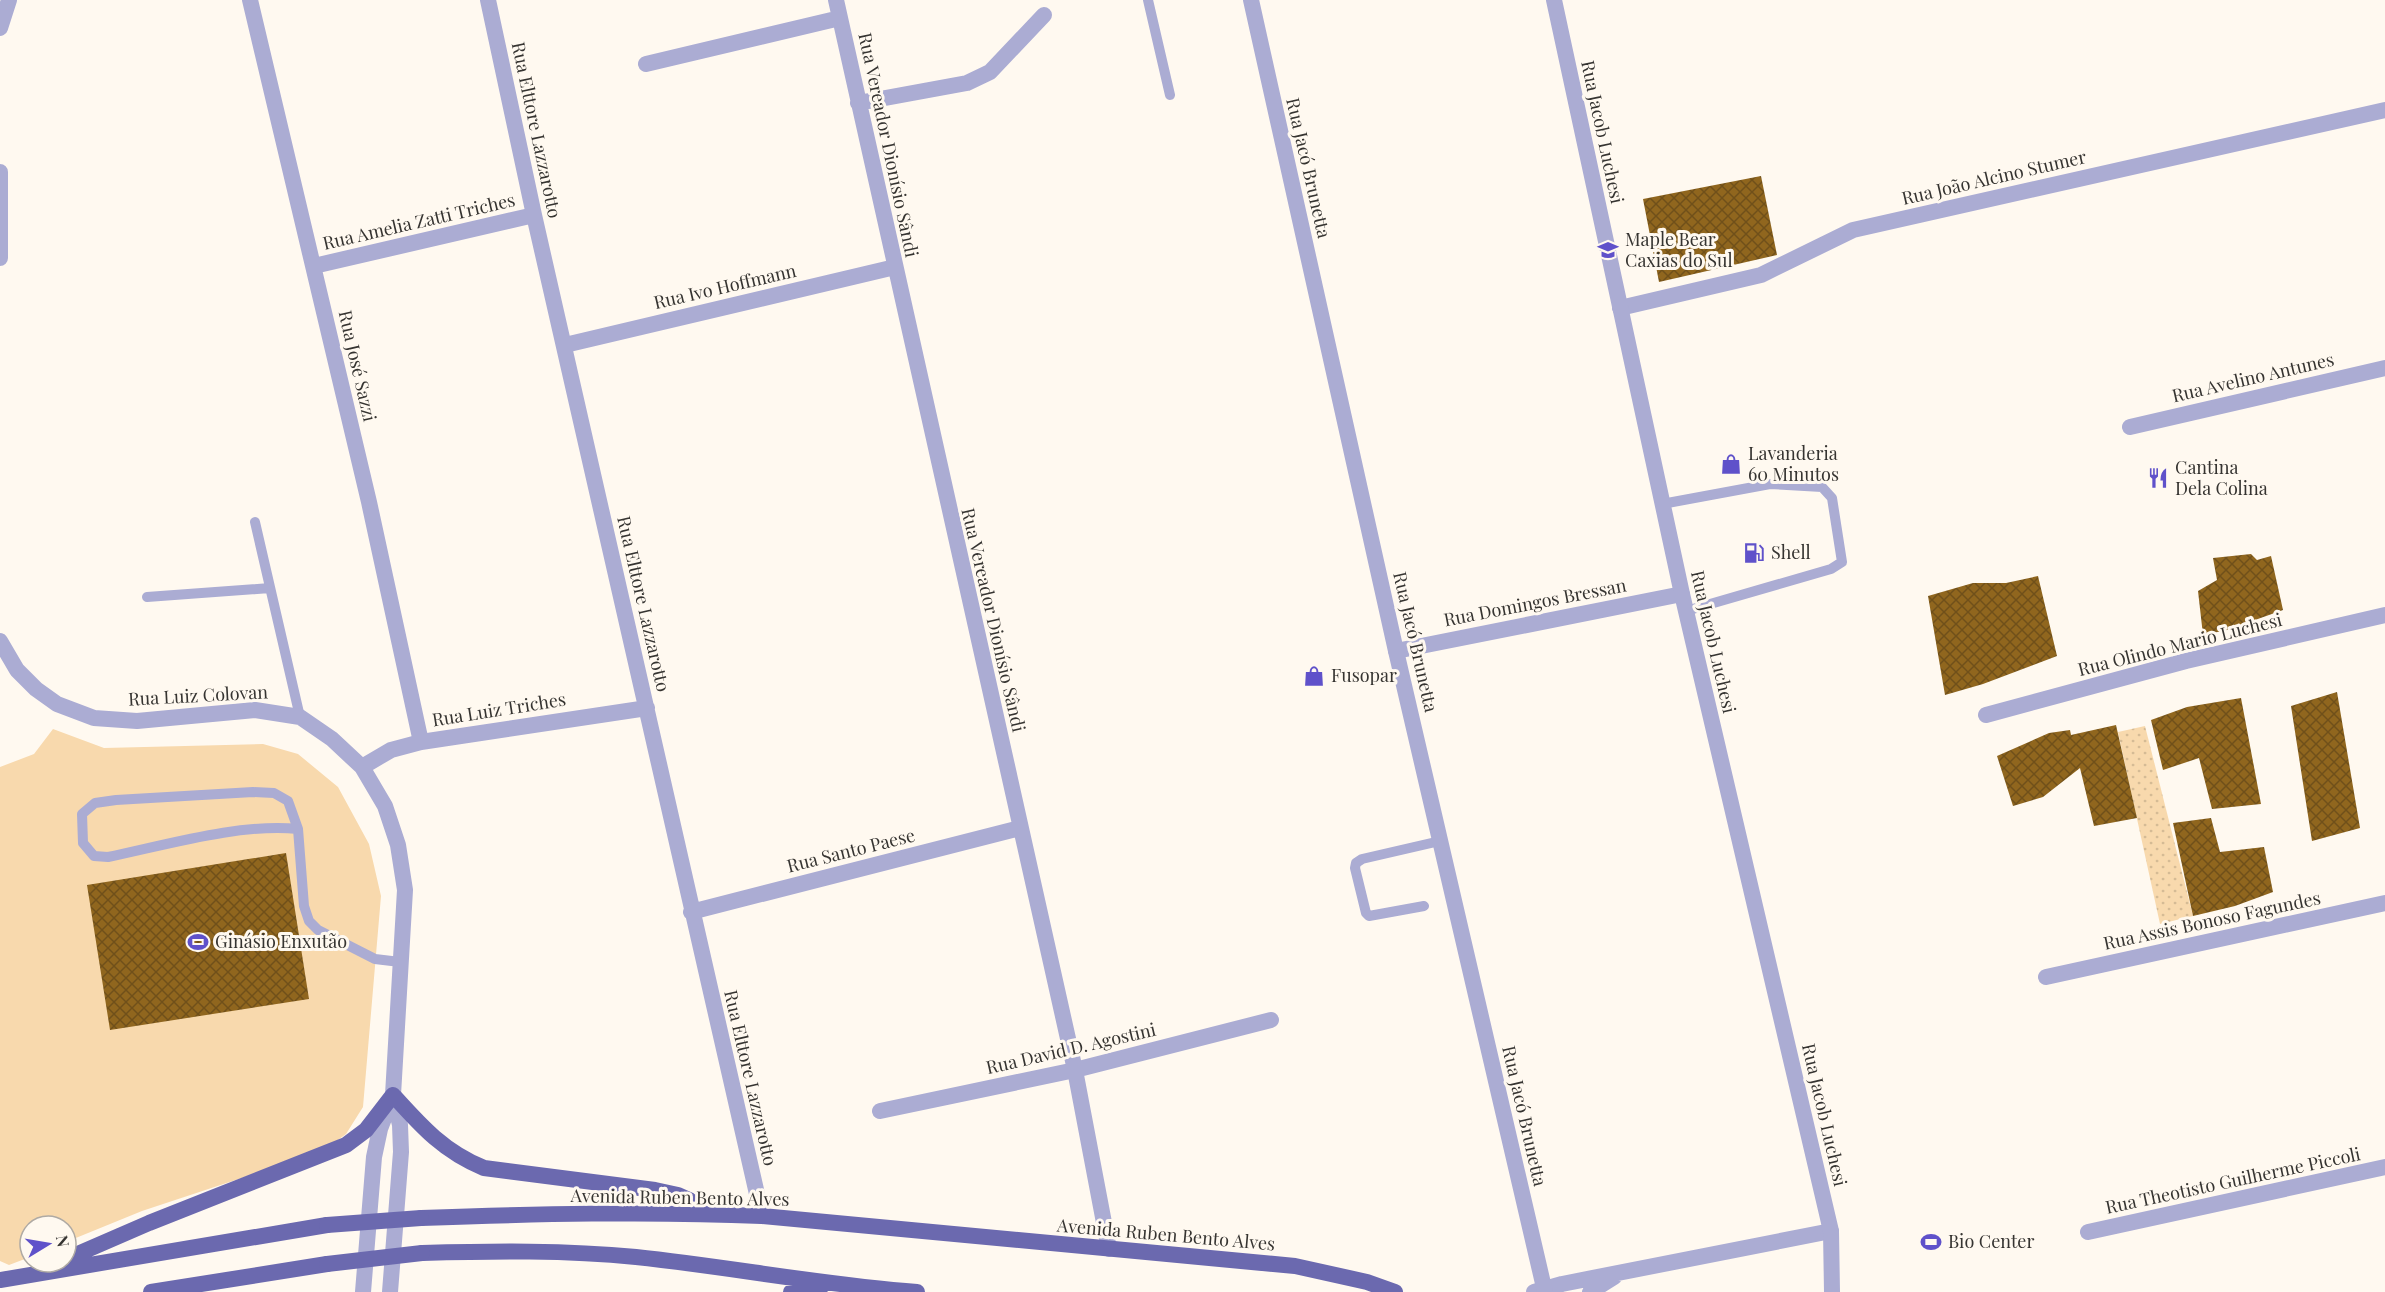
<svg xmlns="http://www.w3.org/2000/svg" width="2385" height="1292" viewBox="0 0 2385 1292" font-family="'Playfair Display',serif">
<defs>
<pattern id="green-dots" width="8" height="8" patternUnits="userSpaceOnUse" patternTransform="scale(1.5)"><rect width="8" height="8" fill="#f8d9ad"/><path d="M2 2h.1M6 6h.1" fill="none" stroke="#d5bb95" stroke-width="1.8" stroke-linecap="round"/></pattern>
<pattern id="building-cross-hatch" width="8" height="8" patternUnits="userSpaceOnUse" patternTransform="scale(1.5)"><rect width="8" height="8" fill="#90661e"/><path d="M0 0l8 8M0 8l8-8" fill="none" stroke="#70501a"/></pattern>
</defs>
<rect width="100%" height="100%" fill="#fff9f0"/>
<path fill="url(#green-dots)" d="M 2145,726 L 2193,916 L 2160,924 L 2118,732 Z"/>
<path fill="#f8d9ad" d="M 53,729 L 104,748 L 263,744 L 298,754 L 338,787 L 369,844 L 381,896 L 363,1107 L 346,1134 L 323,1151 L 142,1211 L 66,1242 L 66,1226 L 30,1226 L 30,1257 L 9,1265 L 0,1261 L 0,767 L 34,754 Z"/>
<path fill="url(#building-cross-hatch)" d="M 1761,176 L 1777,255 L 1659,282 L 1643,199 Z
M 2251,554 L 2257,560 L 2271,556 L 2283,610 L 2241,625 L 2242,627 L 2203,635 L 2198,591 L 2217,580 L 2213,558 Z
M 2038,576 L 2057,656 L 1983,684 L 1945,695 L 1928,596 L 1973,583 L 2006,583 Z
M 2337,692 L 2360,828 L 2312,841 L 2291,706 Z
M 2241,698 L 2261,804 L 2212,809 L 2199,758 L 2163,770 L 2151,720 L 2187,707 Z
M 2116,725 L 2137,818 L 2094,826 L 2080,768 L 2043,797 L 2013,806 L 1997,756 L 2049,733 L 2070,730 L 2071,735 Z
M 2211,818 L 2220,852 L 2264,847 L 2273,892 L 2235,906 L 2193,916 L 2173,823 Z
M 286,853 L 309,999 L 110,1030 L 87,885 Z"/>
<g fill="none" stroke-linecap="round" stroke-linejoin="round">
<path stroke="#abacd3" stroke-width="10" d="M 1148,0 L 1170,95
M 1662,504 L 1770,484 L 1822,487 L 1832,498 L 1842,562 L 1831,569 L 1686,611
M 255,522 L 300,717
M 147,597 L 270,588
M 298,829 C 240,823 166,845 108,857 L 94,856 L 83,843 L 82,814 L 95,803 L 116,800 L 253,792 L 274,793 L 288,801 L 298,829 L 304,906 L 309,921 L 318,930 L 375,959 L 400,962
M 1424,906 L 1369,916 L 1366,913 L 1355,868 L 1356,863 L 1362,859 L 1440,841"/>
<path stroke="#abacd3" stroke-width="16" d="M 250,0 L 369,502 L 421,742
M 488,0 L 534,215 L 762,1216
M 836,0 L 1075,1070 L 1109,1249
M 0,28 L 9,0
M 646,64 L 840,18
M 858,103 L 967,83 L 990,72 L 1044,15
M 0,172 L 0,258
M 314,266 L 534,215
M 1620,308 L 1761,275 L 1853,230 L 2385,110
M 565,345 L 895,267
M 2130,427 L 2385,368
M 0,641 L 17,670 L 36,689 L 57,704 L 94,718 L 137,721 L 255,710 L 300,717 L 332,739 L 362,767 L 385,806 L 398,845 L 405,890 L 393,1095 L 380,1129 L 374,1157 L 363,1292
M 1396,651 L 1682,594
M 1986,715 L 2186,661 L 2385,615
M 362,767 L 391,750 L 421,742 L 647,708
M 691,912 L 1020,828
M 2046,977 L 2385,903
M 880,1111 L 1075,1070 L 1271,1020
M 2088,1232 L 2385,1167
M 390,1292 L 401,1152 L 400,1125 L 393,1095
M 1534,1292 L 1562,1284 L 1831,1231
M 1590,1292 L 1614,1277"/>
<path stroke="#abacd3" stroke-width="16" d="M 1251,0 L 1396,651 L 1545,1292
M 1554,0 L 1682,594 L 1831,1231 L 1832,1292"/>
<path stroke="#6b69af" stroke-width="16" d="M 421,1218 C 535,1214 649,1211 762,1216 L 1295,1266 L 1367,1282 L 1395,1292
M 422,1253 C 494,1251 565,1250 636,1257 C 730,1267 823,1285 917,1292
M 66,1259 L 149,1223 L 346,1145 L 366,1130 L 393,1095 C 421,1126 444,1152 484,1168 L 655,1190 L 678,1195 L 716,1212
M 0,1280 L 327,1225
M 151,1292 L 327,1264
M 791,1292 L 820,1289"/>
<path stroke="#6b69af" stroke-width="16" d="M 327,1225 L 421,1218
M 327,1264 L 422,1253"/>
</g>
<defs>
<g id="school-bare" transform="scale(1.62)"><path d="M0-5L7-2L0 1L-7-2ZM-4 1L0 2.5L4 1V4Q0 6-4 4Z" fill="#5f51ca" stroke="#fff9f0" stroke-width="2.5" paint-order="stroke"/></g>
<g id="shop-bare" transform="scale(1.62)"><path d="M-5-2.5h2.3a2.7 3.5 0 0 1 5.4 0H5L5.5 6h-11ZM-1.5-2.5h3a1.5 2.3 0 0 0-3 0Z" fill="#5f51ca" stroke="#fff9f0" stroke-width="2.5" paint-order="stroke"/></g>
<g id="restaurant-bare" transform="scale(1.62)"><path d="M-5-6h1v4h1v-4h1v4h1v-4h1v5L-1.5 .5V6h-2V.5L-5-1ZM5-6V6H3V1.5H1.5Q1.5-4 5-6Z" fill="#5f51ca" stroke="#fff9f0" stroke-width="2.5" paint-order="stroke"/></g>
<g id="fuel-bare" transform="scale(1.62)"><path d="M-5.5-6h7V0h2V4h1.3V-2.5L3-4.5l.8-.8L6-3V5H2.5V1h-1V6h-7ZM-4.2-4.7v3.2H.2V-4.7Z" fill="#5f51ca" stroke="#fff9f0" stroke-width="2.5" paint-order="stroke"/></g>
<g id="stadium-bare" transform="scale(1.62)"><path d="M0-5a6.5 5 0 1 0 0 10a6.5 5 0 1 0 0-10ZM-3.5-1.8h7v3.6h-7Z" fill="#5f51ca" stroke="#fff9f0" stroke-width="2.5" paint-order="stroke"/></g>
</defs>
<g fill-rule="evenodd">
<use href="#school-bare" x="1608" y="250"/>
<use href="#shop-bare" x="1731" y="464"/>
<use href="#restaurant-bare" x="2158" y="478"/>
<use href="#fuel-bare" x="1754" y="553"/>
<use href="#shop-bare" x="1314" y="676"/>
<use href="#stadium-bare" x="198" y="942"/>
<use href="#stadium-bare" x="1931" y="1242"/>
</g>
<g text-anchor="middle" stroke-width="6" stroke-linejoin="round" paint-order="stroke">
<g font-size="18" fill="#363431" stroke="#fff9f0">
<text transform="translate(536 130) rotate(78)" y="6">Rua Elttore Lazzarotto</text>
<text transform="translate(1602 132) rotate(78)" y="6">Rua Jacob Luchesi</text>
<text transform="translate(888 145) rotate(78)" y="6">Rua Vereador Dionísio Sândi</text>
<text transform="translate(1308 168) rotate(77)" y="6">Rua Jacó Brunetta</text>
<text transform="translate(1994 178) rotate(-13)" y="6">Rua João Alcino Stumer</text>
<text transform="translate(419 222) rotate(-13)" y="6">Rua Amelia Zatti Triches</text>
<text transform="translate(725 287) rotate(-13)" y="6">Rua Ivo Hoffmann</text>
<text transform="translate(357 366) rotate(77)" y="6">Rua José Sazzi</text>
<text transform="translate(2253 378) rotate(-13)" y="6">Rua Avelino Antunes</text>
<text transform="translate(1535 603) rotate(-11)" y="6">Rua Domingos Bressan</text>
<text transform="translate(643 604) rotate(77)" y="6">Rua Elttore Lazzarotto</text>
<text transform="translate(993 620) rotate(77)" y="6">Rua Vereador Dionísio Sândi</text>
<text transform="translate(1415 642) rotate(77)" y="6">Rua Jacó Brunetta</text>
<text transform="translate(1713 642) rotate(77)" y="6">Rua Jacob Luchesi</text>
<text transform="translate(2180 645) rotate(-14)" y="6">Rua Olindo Mario Luchesi</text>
<text transform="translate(198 696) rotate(-3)" y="6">Rua Luiz Colovan</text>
<text transform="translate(499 710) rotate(-9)" y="6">Rua Luiz Triches</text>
<text transform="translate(851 851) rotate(-14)" y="6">Rua Santo Paese</text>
<text transform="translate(2212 921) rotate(-12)" y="6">Rua Assis Bonoso Fagundes</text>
<text transform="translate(1071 1049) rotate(-13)" y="6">Rua David D. Agostini</text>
<text transform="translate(750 1078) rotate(77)" y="6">Rua Elttore Lazzarotto</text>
<text transform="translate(1824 1115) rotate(77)" y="6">Rua Jacob Luchesi</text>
<text transform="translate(1524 1116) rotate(77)" y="6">Rua Jacó Brunetta</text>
<text transform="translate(2233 1181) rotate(-12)" y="6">Rua Theotisto Guilherme Piccoli</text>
<text transform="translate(680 1198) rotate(1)" y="6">Avenida Ruben Bento Alves</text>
<text transform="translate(1166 1235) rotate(5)" y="6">Avenida Ruben Bento Alves</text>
</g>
<g font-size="18" fill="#363431" stroke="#fff9f0" text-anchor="start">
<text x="1625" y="246">Maple Bear<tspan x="1625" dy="21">Caxias do Sul</tspan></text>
<text x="1748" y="460">Lavanderia<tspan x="1748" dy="21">60 Minutos</tspan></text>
<text x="2175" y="474">Cantina<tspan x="2175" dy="21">Dela Colina</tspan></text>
<text x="1771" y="559">Shell</text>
<text x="1331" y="682">Fusopar</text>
<text x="215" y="948">Ginásio Enxutão</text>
<text x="1948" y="1248">Bio Center</text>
</g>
</g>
<g transform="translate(48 1244) rotate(79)"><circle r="28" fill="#fff9f0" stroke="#afaaa4" stroke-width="1.5"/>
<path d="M0-4.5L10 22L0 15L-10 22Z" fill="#5f51ca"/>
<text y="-9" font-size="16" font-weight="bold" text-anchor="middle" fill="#363431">N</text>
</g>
</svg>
